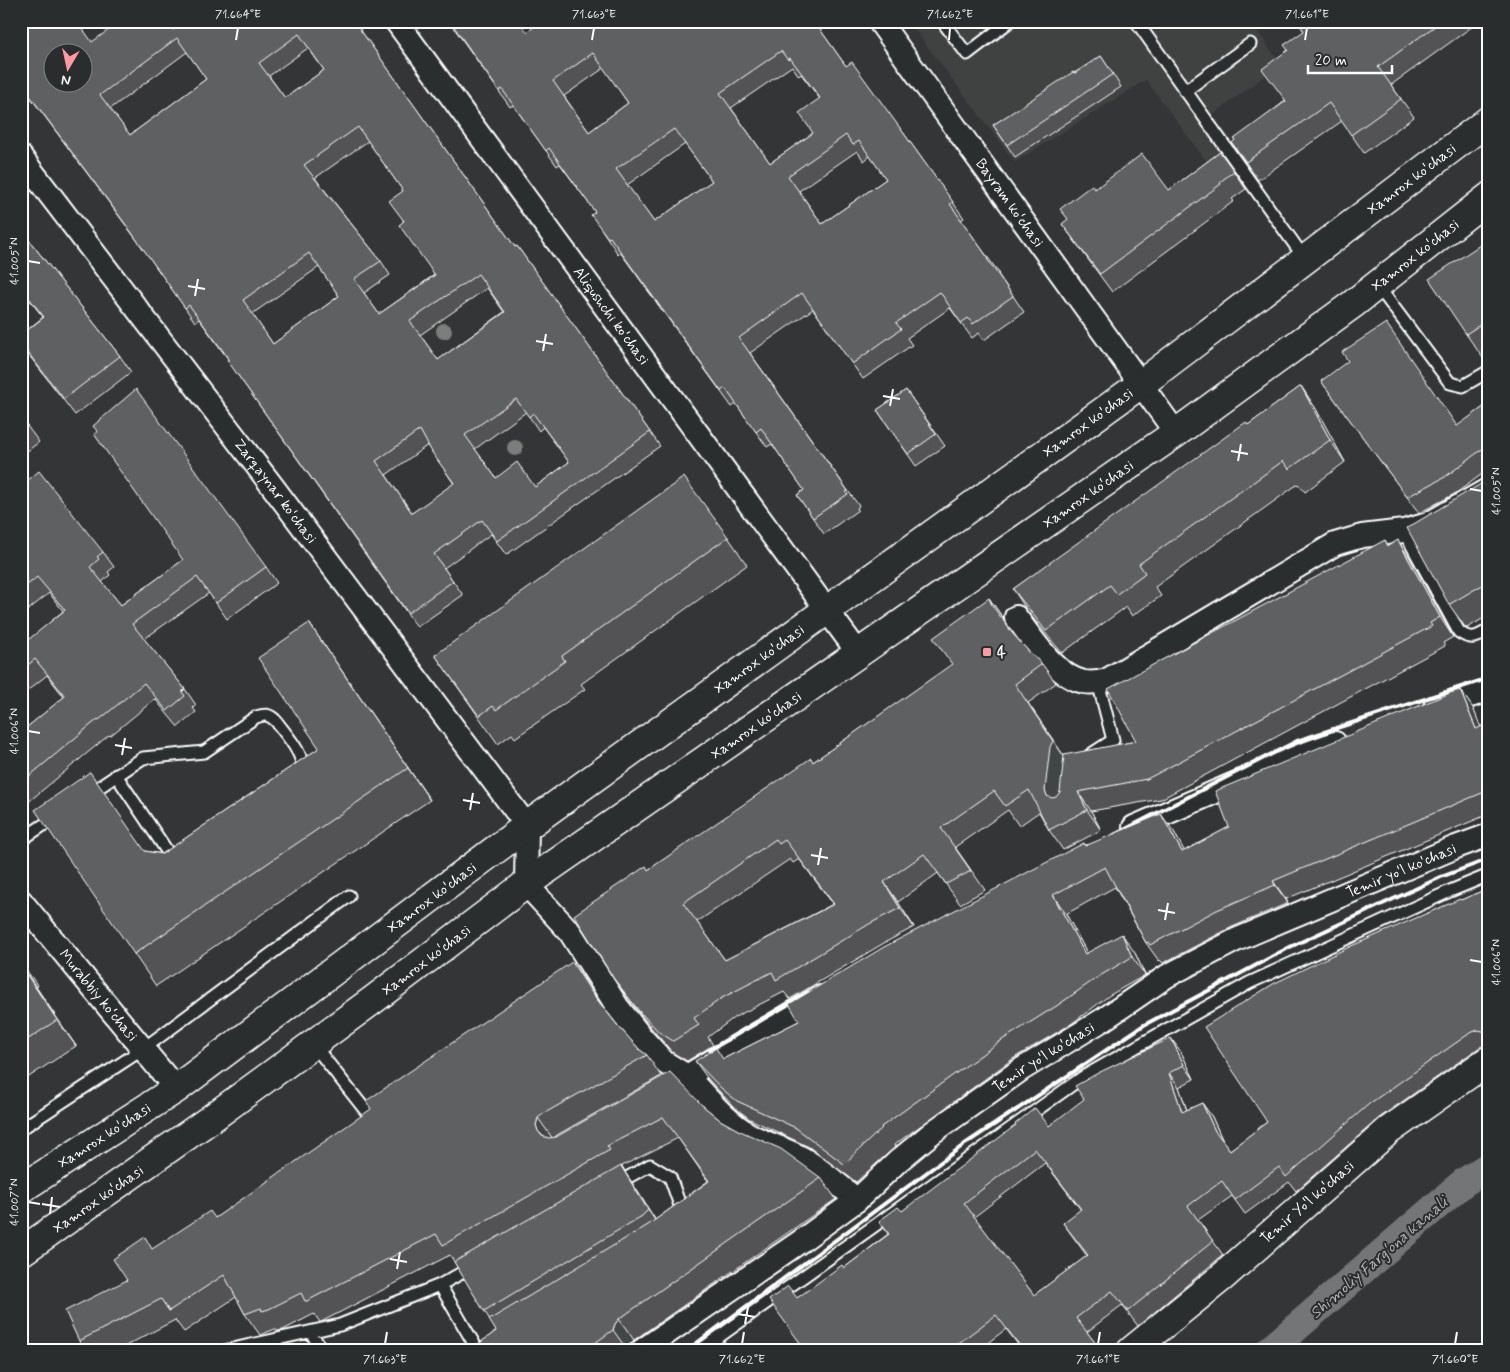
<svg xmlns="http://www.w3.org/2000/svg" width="1510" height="1372" viewBox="0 0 1510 1372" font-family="Mynerve,sans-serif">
<rect width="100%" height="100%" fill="#333536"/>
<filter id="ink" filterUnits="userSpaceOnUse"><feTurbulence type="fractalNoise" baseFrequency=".02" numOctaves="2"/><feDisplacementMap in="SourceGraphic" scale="10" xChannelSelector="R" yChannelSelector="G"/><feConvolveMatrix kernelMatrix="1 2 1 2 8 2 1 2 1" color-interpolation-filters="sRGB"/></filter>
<g filter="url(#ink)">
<path fill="#404243" d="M 908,21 L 1251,21 L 1280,64 L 1213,115 L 1259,177 L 1233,197 L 1146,80 L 1015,162 Z"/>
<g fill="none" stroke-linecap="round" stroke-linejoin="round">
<path stroke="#737576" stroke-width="29" d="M 1269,1351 L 1463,1183 L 1489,1166"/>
<g stroke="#fff" stroke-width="15">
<path id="service" d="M 942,21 L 967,54 L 1010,21
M 1136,21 L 1305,259
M 1185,91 L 1250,44
M 1377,285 L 1450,383 L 1463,386 L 1489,371
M 1404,531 L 1459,632 C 1472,641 1477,637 1489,630
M 1090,755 L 1113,740 L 1098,682
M 116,775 L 167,851 L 173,856 L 181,857
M 89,794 L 143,758 L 204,752 L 256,717 C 265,714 269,714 276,721 C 286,735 306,755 302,773
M 21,840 L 57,816
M 313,1044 L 370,1116 L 377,1110
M 21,1129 L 143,1049 L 349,896
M 616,1184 L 650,1165 L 670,1177 L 683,1214 L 682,1216
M 440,1285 L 477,1349
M 311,1332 L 322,1351
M 224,1351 L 340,1325 L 440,1285 L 474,1266
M 699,1351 L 1083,1077 L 1249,983 L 1450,891 L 1489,875"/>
</g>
<g stroke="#fff" stroke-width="26">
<g id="minor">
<path id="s1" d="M 396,21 L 859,654"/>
<path id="s2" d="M 879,21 L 1176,433"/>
<path id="s3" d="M 21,157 L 273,487 L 527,826 L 526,884 L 570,932 L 617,1006 L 643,1039 L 664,1062 L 687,1076 L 820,997"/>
<path d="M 1016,617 C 1032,638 1056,677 1084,682 C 1091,683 1100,682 1107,680 L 1335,544 L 1362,536 L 1404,531 L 1428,524 L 1489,489"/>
<path d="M 1435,707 L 1489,690"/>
<path d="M 1134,827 L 1299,756 L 1335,743"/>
<path id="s4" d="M 21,901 L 176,1089"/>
<path d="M 675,1082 L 687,1076 C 707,1097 726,1122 752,1136 C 768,1144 786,1149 802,1158 C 822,1170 839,1185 857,1200"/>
<path id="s5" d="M 641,1351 L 801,1241 L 857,1200 L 898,1161 L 933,1132 L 1022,1069 L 1104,1019 L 1167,976 L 1236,940 L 1456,847 L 1489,835"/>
</g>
</g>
<g stroke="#fff" stroke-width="31">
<path id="tertiary" d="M 1131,1351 L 1221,1278 L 1388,1131 L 1489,1060"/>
</g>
<g stroke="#fff" stroke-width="31">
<g id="secondary">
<path id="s6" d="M 21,1189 L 176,1089 L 527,826 L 1141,384 L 1489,120"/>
<path d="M 21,1252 L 212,1118 L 373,1000 L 526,884 L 1176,433 L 1353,304 L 1489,197"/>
</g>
</g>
<use href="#service" stroke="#2a2d2e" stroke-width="11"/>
<use href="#minor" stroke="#2a2d2e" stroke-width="22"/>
<use href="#tertiary" stroke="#2a2d2e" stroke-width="28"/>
<use href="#secondary" stroke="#2a2d2e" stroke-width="28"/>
<path stroke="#fff" stroke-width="4" d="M 1114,835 L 1297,741 L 1489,678
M 710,1050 L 808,993
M 686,1351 L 965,1144 L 1144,1025 L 1290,947 L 1441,877 L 1489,859"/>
</g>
<g fill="#7c7e7e">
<circle cx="444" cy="331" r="8"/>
<circle cx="515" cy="448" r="8"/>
</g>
<path fill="#525354" stroke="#fff" fill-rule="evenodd" d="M 21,21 L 92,42 L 173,30 L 354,21 L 515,247 L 517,246 L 660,446 L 506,555 L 491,534 L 444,568 L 463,595 L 417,627 L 237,374 L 228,359 L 199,319 L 195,322 L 142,247 L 31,98 L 29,99 L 21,89 ZM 308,48 L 324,70 L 285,98 L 269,76 ZM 187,52 L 206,79 L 130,135 L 110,109 ZM 368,141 L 403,191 L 403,221 L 434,275 L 379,314 L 364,293 L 390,275 L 381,261 L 315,178 ZM 319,267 L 339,296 L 273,344 L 252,314 ZM 487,288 L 504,312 L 438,360 L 420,335 ZM 526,412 L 539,431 L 543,427 L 569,462 L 535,487 L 496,478 L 475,449 ZM 428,445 L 454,484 L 412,513 L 386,475 Z
M 449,21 L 527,32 L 814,21 L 846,66 L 900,128 L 964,218 L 961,220 L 999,273 L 998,274 L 1024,312 L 984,340 L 979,333 L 972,338 L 950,308 L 907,338 L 912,345 L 863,379 L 813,309 L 750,353 L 859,506 L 857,508 L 858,510 L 824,534 L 797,495 L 804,490 L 772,444 L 767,447 L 736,404 L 732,407 L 620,252 L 618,254 L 602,230 L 595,212 L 560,164 L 557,166 L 513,105 L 510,107 ZM 792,66 L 799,76 L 801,74 L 820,99 L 813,133 L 770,163 L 731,108 ZM 604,68 L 628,103 L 589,132 L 564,96 ZM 685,144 L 712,181 L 654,222 L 627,185 ZM 857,151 L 864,161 L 870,156 L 886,179 L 822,224 L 799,191 Z
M 1297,21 L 1480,21 L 1391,85 L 1414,117 L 1364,153 L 1342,121 L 1258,180 L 1232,143 L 1285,101 L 1288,50 L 1304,31 Z
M 1101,56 L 1121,87 L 1015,157 L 993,125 Z
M 1220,152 L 1246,189 L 1232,199 L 1234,201 L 1112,292 L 1062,224 L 1068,220 L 1095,189 L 1169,190 Z
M 21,230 L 120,356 L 131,372 L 75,415 L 21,345 L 21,335 L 43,317 L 21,289 Z
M 1489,239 L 1489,354 L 1483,358 L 1466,334 Z
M 1321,381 L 1458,426 L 1489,403 L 1489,469 L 1456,493 L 1419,513 Z
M 1301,386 L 1316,409 L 1345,462 L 1305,492 L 1298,484 L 1155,587 L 1161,596 L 1132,616 L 1126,607 L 1062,653 L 1028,612 L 1013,589 L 1248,425 Z
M 906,390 L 945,446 L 916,466 L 877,410 Z
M 21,418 L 39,442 L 21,456 Z
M 1489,479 L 1489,615 L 1467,628 L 1465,627 L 1448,603 Z
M 21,486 L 103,552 L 114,567 L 108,572 L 110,575 L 102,582 L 121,605 L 183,560 L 266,567 L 277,583 L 227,619 L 209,593 L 144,639 L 185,689 L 196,705 L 193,708 L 196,712 L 178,727 L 155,699 L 110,736 L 109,735 L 21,808 L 21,732 L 64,697 L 47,675 L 21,696 L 21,642 L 24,645 L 63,611 L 49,593 L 21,616 Z
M 728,537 L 747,565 L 581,684 L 585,689 L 515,738 L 512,734 L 498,744 L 435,655 Z
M 1385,540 L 1389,546 L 1411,560 L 1453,637 L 1443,643 L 1445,646 L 1161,799 L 1091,811 L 1101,830 L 1063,850 L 1049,830 L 1039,812 L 1019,826 L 1008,810 L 955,847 L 985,890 L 960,904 L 938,873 L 898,902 L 914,927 L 884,943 L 790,999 L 784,992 L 735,1017 L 708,1037 L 713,1045 L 687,1061 L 672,1052 L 653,1030 L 628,998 L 614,979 L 648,870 L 813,762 L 952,665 L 989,598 L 1003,618 L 1005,623 L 1013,634 L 1031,654 L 1042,664 L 1056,683 L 1028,703 L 1064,756 L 1136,741 ZM 790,859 L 793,863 L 799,859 L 833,904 L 725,960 L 697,922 Z
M 309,623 L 430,800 L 156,986 L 134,954 L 145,851 L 162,854 L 319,748 Z
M 1460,690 L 1473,708 L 1480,727 L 1489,723 L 1489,814 L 1286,899 L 1288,903 L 1230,928 L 1163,963 L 1160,960 L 1159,961 L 1146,943 L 1115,887 L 1066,914 L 1087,953 L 1135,953 L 1145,975 L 1110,995 L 1071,1024 L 1014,1058 L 894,1145 L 895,1147 L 856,1182 L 809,1147 L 750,1119 L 734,1107 L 708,1079 L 695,1061 L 723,1059 L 799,1021 L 1084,843 L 1085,845 L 1174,832 L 1184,851 L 1229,827 Z
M 1489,888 L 1489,1045 L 1480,1047 L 1379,1118 L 1296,1191 L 1289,1182 L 1245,1214 L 1232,1196 L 1198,1220 L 1223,1255 L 1138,1326 L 1122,1305 L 1087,1332 L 1101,1351 L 1023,1351 L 1006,1329 L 977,1351 L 806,1351 L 797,1298 L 844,1268 L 888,1234 L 879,1221 L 902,1211 L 1049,1126 L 1181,1052 L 1194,1079 L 1179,1087 L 1187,1110 L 1202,1103 L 1212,1117 L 1223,1141 L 1230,1150 L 1267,1122 L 1461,900 ZM 1045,1163 L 1081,1210 L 1063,1223 L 1087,1256 L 1034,1295 L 974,1217 Z
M 21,963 L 38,986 L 36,987 L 76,1046 L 21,1082 Z
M 587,983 L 599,1002 L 618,1026 L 640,1050 L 647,1055 L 661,1076 L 557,1135 L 555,1137 L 702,1105 L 720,1120 L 821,1178 L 836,1199 L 634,1340 L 629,1345 L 628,1351 L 469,1351 L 496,1331 L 490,1320 L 450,1255 L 321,1322 L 320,1322 L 314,1314 L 283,1330 L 277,1331 L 275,1329 L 260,1335 L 245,1314 L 236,1297 L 184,1332 L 175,1320 L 116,1351 L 86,1351 L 79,1341 L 127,1280 L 153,1249 L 215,1218 ZM 678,1138 L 708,1181 L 655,1220 L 633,1184 L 624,1171 L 625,1171 L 622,1166 Z"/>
<path fill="#424445" stroke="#fff" d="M 1301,386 L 1316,409 L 1345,462 L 1330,440 Z
M 1398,540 L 1411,560 L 1453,637 L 1440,617 Z
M 989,598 L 1003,618 L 1005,625 L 992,605 Z
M 309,623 L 331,655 L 430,800 L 408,768 Z
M 1460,690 L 1473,708 L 1489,747 L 1476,729 Z
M 1028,703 L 1067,761 L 1059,809 L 1047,796 L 1045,790 Z
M 1078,792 L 1091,811 L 1101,830 L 1087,810 Z
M 1161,814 L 1174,832 L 1195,871 L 1182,852 Z
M 1273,881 L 1286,899 L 1288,903 L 1275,885 Z
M 884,882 L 898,902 L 914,927 L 900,908 Z
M 1053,895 L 1066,914 L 1098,973 L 1085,954 Z
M 1122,934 L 1135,953 L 1145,975 L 1132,957 Z
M 572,962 L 587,983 L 607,1014 L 592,993 Z
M 21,965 L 36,987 L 76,1046 L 57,1020 Z
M 1171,1038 L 1181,1052 L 1194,1079 L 1184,1065 Z
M 1169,1073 L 1179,1087 L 1192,1126 L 1182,1112 Z
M 1202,1103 L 1212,1117 L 1225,1146 L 1215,1131 Z
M 538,1118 L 553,1139 L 551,1145 L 538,1131 L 536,1125 Z
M 621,1166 L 633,1184 L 660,1227 L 648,1210 Z
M 619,1319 L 634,1340 L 629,1345 L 628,1351 L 613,1330 L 615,1324 Z"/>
<path fill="#5f6162" stroke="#fff" fill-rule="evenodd" d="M 21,21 L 77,21 L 92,42 L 121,21 L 167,21 L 173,30 L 186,21 L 354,21 L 515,247 L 517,246 L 650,432 L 497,541 L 482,520 L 434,554 L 453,581 L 408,613 L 227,360 L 229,359 L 189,305 L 185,308 L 132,233 L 21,84 ZM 299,34 L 324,70 L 285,98 L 259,63 ZM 177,38 L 206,79 L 130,135 L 100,95 ZM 52,52 L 82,52 L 82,82 L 52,82 ZM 358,127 L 403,191 L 389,201 L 404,221 L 399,225 L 435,275 L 379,314 L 354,279 L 381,261 L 304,165 ZM 309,253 L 339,296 L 273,344 L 243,300 ZM 478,274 L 505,312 L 438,360 L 410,321 ZM 516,399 L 529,417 L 533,413 L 569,462 L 535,487 L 517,462 L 496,478 L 465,435 ZM 420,430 L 433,454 L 454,483 L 412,513 L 376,461 Z
M 450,21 L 519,21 L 527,32 L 542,21 L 814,21 L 846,66 L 852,62 L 900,128 L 953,202 L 950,204 L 988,258 L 987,259 L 1013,296 L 973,324 L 968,318 L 961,323 L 940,292 L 896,323 L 901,329 L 852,364 L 802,293 L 739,338 L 848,491 L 846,492 L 848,494 L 813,518 L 797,495 L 804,490 L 761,428 L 756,432 L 725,388 L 721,391 L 610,237 L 608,238 L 591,215 L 595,212 L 549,148 L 546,151 L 502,89 L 499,91 ZM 781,51 L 788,60 L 790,58 L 820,98 L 799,113 L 813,133 L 770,163 L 720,93 ZM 593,53 L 628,103 L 589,132 L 553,81 ZM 674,129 L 712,181 L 654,222 L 616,169 ZM 846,135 L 853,145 L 859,141 L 886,179 L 822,224 L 788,176 Z
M 1297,21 L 1442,21 L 1378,67 L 1401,99 L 1351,135 L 1329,103 L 1246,162 L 1232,143 L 1235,140 L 1234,139 L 1286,101 L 1262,69 L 1288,50 L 1284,45 L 1304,31 Z
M 1101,56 L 1113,74 L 1007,145 L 993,125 L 1073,72 L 1075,73 Z
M 1220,152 L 1234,171 L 1220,182 L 1221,184 L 1100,274 L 1062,224 L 1068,219 L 1060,209 L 1092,185 L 1095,189 L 1142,154 L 1169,190 Z
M 21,230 L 120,356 L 64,399 L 21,344 L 21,335 L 44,317 L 21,288 Z
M 1489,239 L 1489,319 L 1466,334 L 1429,279 Z
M 1386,323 L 1457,426 L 1489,403 L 1489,444 L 1445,477 L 1407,497 L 1321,381 L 1348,361 L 1342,352 Z
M 1301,386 L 1330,440 L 1289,469 L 1283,461 L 1139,564 L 1145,573 L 1117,594 L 1110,585 L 1046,631 L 1013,589 L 1246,422 L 1248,425 Z
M 136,389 L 266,567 L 216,603 L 197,577 L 132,624 L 185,689 L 182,692 L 185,696 L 167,711 L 144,683 L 99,720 L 98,719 L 21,783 L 21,732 L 65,696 L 35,659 L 21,671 L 21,642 L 28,650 L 23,644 L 65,610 L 37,577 L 21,590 L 21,486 L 39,471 L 103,552 L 97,557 L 99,559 L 90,567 L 121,605 L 183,560 L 94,434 L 98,432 L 93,426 Z
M 906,390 L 936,434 L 908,454 L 877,410 Z
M 21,418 L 28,426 L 21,431 Z
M 684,477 L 728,537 L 562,656 L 565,661 L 496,710 L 493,706 L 479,716 L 435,655 Z
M 1489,479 L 1489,581 L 1450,604 L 1448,603 L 1407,528 Z
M 1385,540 L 1388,546 L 1398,540 L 1440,617 L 1430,623 L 1432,626 L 1147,779 L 1078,792 L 1087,810 L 1049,830 L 1029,790 L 1005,806 L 994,791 L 941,828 L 971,871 L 946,884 L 924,854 L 884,882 L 900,908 L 871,923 L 776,980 L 772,972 L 722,998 L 694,1018 L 699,1025 L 673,1041 L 659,1032 L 639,1011 L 614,979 L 574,915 L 646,866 L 648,870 L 811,758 L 813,762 L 952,664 L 933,638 L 989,598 L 992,605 L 1013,634 L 1031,654 L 1042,664 L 1015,684 L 1053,741 L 1050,747 L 1045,790 L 1047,796 L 1052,798 L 1056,797 L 1060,792 L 1064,755 L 1136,741 L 1108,689 ZM 776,839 L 779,844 L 785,840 L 834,904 L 725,960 L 683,903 Z
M 309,623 L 408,768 L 134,954 L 35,810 L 90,772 L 145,851 L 162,854 L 319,748 L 258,658 Z
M 1460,690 L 1476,729 L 1489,723 L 1489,790 L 1273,881 L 1275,885 L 1217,910 L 1150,945 L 1148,942 L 1146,943 L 1105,867 L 1053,895 L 1085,954 L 1122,934 L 1132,957 L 1098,977 L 1058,1005 L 1002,1040 L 881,1127 L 882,1128 L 844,1164 L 796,1128 L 737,1101 L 721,1088 L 695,1061 L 716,1048 L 723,1059 L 799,1021 L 789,1004 L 884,947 L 1084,843 L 1085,846 L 1161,814 L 1182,852 L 1229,827 L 1215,791 L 1450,693 Z
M 1489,888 L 1489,914 L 1487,914 L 1489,917 L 1489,1031 L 1487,1032 L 1478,1030 L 1470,1033 L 1369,1104 L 1286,1177 L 1279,1167 L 1235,1200 L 1222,1181 L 1188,1206 L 1213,1241 L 1128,1311 L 1112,1291 L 1076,1318 L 1097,1345 L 1090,1351 L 1024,1351 L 996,1315 L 948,1351 L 806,1351 L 769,1300 L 788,1286 L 797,1298 L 842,1265 L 844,1268 L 889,1234 L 879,1221 L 898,1207 L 902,1211 L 1016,1125 L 1015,1124 L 1035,1108 L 1049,1126 L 1084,1099 L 1075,1086 L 1098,1073 L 1171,1038 L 1184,1065 L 1169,1073 L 1182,1112 L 1202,1103 L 1215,1131 L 1230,1150 L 1267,1122 L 1204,1027 L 1273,984 L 1349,947 L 1460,899 L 1461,900 ZM 1035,1149 L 1081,1209 L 1063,1223 L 1088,1255 L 1034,1295 L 964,1203 Z
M 572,962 L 592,993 L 618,1026 L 640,1050 L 647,1055 L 543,1114 L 538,1118 L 536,1125 L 538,1131 L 542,1136 L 549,1138 L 556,1137 L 670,1072 L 702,1105 L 720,1120 L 738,1130 L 781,1149 L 821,1178 L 619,1319 L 615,1324 L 613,1330 L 584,1351 L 469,1351 L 496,1331 L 489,1320 L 648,1225 L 709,1181 L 663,1117 L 607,1146 L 610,1150 L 443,1245 L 436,1234 L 307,1301 L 305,1301 L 301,1293 L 269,1309 L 262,1311 L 261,1308 L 245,1314 L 224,1275 L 169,1311 L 161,1299 L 79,1341 L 65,1311 L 127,1280 L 113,1259 L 145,1237 L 152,1249 L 210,1211 L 215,1218 L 371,1109 L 366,1101 Z
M 21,966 L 57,1020 L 21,1044 Z
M 621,1166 L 648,1210 L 642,1216 L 484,1311 L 454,1262 Z"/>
</g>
<path fill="none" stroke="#fff" stroke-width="2" d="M 236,40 L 238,28M 592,40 L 594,28M 949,40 L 950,28M 1305,40 L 1307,28M 28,261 L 40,263M 188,286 L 205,289M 195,296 L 198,279M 536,341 L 553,344M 543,351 L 546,334M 883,396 L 900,399M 890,406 L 893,389M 1231,451 L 1248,454M 1238,461 L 1241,444M 1470,489 L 1482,491M 28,731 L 40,733M 115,745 L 132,748M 122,755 L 125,738M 463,800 L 480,803M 470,810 L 473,793M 811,855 L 828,858M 818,865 L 821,848M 1158,910 L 1175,913M 1165,920 L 1168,903M 1470,960 L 1482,962M 28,1202 L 40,1204M 42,1204 L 60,1207M 50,1214 L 52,1197M 390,1259 L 407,1262M 397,1269 L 400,1252M 738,1314 L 755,1317M 745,1324 L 748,1307M 385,1344 L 387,1332M 742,1344 L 744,1332M 1098,1344 L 1100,1332M 1455,1344 L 1457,1332"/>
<rect fill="#ff9aa2" stroke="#2a2d2e" stroke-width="2" x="982" y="647" width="10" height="10" rx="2.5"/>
<g text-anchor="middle" stroke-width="4" stroke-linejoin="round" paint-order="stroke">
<g font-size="15" fill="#fff" stroke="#2a2d2e">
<text dy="5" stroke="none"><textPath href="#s6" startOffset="1719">Xamrox ko'chasi</textPath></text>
<text dy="5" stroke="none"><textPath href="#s2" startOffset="224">Bayram ko‘chasi</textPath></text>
<text transform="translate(1415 255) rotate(-38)" y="5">Xamrox koʻchasi</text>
<text dy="5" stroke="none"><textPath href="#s1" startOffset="365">Aliqushchi ko‘chasi</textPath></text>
<text dy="5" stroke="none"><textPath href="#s6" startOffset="1314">Xamrox ko'chasi</textPath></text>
<text dy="5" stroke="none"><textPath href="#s3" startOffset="420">Zarqaynar ko‘chasi</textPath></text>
<text transform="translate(1088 494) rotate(-35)" y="5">Xamrox koʻchasi</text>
<text dy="5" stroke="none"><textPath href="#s6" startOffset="909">Xamrox ko'chasi</textPath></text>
<text transform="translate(756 725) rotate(-35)" y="5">Xamrox koʻchasi</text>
<text dy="5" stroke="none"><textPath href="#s5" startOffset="904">Temir yo'l ko'chasi</textPath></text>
<text dy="5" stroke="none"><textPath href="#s6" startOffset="504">Xamrox ko'chasi</textPath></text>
<text transform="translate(426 960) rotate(-37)" y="5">Xamrox koʻchasi</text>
<text dy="5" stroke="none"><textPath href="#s4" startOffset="122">Murabbiy ko‘chasi</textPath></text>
<text dy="5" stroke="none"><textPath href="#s5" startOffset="499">Temir yo'l ko'chasi</textPath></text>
<text dy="5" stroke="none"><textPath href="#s6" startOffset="99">Xamrox ko'chasi</textPath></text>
<text transform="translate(98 1199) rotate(-35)" y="5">Xamrox koʻchasi</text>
<text transform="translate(1307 1202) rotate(-41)" y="5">Temir Yoʻl koʻchasi</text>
</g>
<g font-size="15" font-weight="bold" fill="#fff" stroke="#2a2d2e" text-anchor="start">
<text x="997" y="657">4</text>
</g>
<g font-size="16" font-style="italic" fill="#b2b3b4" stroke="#2a2d2e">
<text transform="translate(1378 1257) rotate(-41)" y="6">Shimoliy Fargʻona kanali</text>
</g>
</g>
<rect width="1510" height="1372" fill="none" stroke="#2a2d2e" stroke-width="55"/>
<g transform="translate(68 68) rotate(189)"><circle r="24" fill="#2a2d2e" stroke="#7f8182"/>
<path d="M0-4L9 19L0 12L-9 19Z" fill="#ff9aa2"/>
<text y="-8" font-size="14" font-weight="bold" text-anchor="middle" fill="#ffffff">N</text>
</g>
<path d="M1308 65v8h84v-8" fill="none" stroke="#ffffff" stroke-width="2.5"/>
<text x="1315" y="65" font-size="15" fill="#ffffff" stroke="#2a2d2e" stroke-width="4" paint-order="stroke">20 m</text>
<rect x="28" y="28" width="1454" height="1316" fill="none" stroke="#fff" stroke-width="2"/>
<g font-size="12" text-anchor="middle" fill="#fff">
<text x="238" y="18">71.664°E</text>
<text x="594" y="18">71.663°E</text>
<text x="950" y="18">71.662°E</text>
<text x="1307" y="18">71.661°E</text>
<text transform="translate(14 261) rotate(-90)" y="4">41.005°N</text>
<text transform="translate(1496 491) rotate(-90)" y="4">41.005°N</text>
<text transform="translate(14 731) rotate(-90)" y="4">41.006°N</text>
<text transform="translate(1496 962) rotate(-90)" y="4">41.006°N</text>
<text transform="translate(14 1202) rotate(-90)" y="4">41.007°N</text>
<text x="385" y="1363">71.663°E</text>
<text x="742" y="1363">71.662°E</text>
<text x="1098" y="1363">71.661°E</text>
<text x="1455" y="1363">71.660°E</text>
</g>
</svg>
